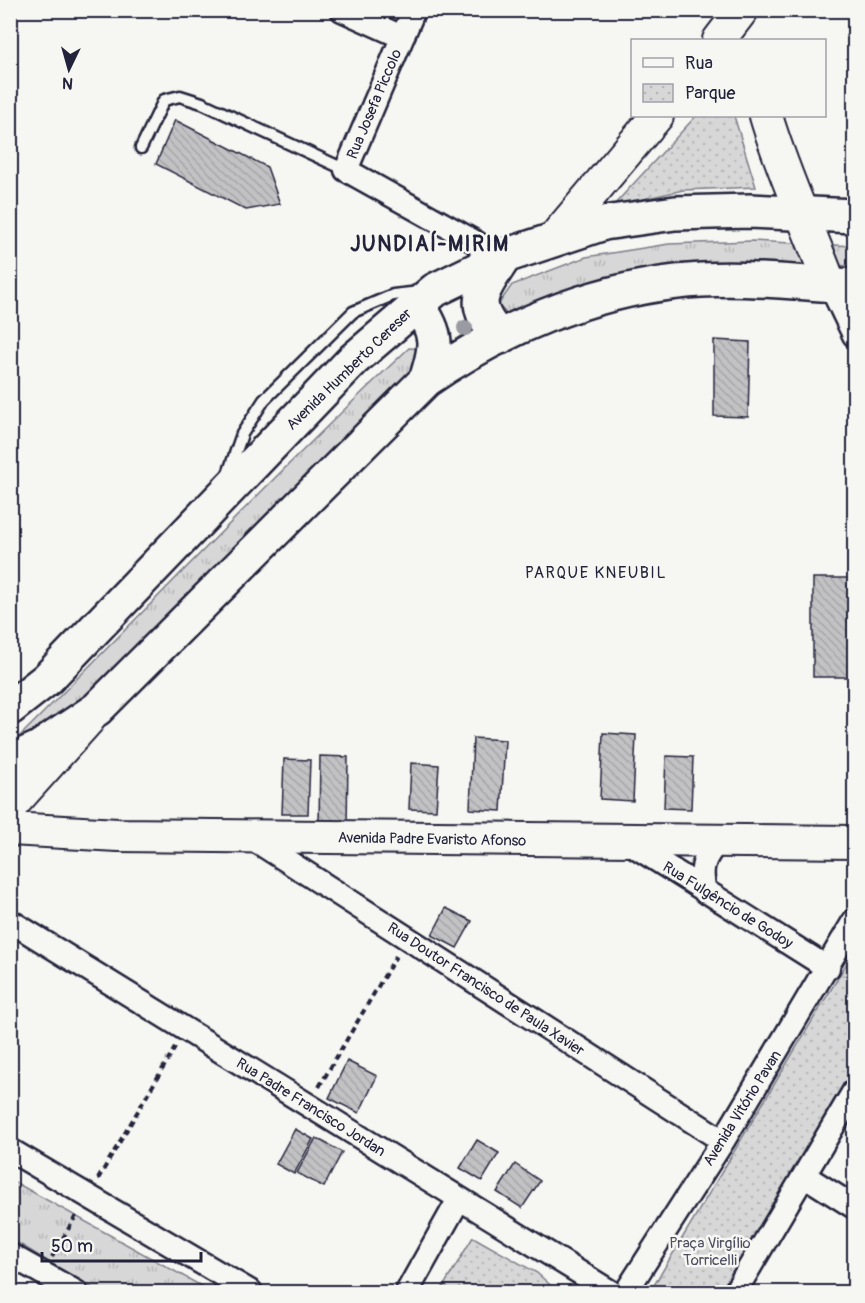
<svg xmlns="http://www.w3.org/2000/svg" width="865" height="1303" viewBox="0 0 865 1303" font-family="Pangolin,sans-serif">
<defs>
<pattern id="grass-tufts" width="24" height="20" patternUnits="userSpaceOnUse" patternTransform="scale(1.5)"><rect width="24" height="20" fill="#d7d7d7"/><path d="M3 7l-1-3M5 7V3M7 7l1-3M15 17l-1-3M17 17v-4M19 17l1-3" fill="none" stroke="#b8b8b9"/></pattern>
<pattern id="park-dots" width="8" height="8" patternUnits="userSpaceOnUse" patternTransform="scale(1.5)"><rect width="8" height="8" fill="#d7d7d7"/><path d="M2 2h.1M6 6h.1" fill="none" stroke="#b8b8b9" stroke-width="1.8" stroke-linecap="round"/></pattern>
<pattern id="building-back-hatch" width="6" height="6" patternUnits="userSpaceOnUse" patternTransform="scale(1.5)"><rect width="6" height="6" fill="#c2c2c4"/><path d="M-1 5l2 2M0 0l6 6M5-1l2 2" fill="none" stroke="#a6a6a9"/></pattern>
</defs>
<rect width="100%" height="100%" fill="#f6f6f2"/>
<filter id="ink" filterUnits="userSpaceOnUse"><feTurbulence type="fractalNoise" baseFrequency=".0167" numOctaves="2"/><feDisplacementMap in="SourceGraphic" scale="12" xChannelSelector="R" yChannelSelector="G"/><feConvolveMatrix kernelMatrix="1 2 1 2 8 2 1 2 1" color-interpolation-filters="sRGB"/></filter>
<g filter="url(#ink)">
<path fill="url(#grass-tufts)" stroke="#7c7c89" stroke-width="1.5" d="M 752,241 L 854,246 L 854,266 L 821,265 L 654,275 L 510,317 L 498,305 L 512,285 L 586,257 L 669,244 Z
M 409,348 L 423,349 L 423,361 L 70,712 L 11,749 L 11,745 C 144,613 272,476 409,348 Z
M 10,1180 L 11,1180 L 212,1292 L 99,1292 L 11,1239 Z"/>
<path fill="url(#park-dots)" stroke="#7c7c89" stroke-width="1.5" d="M 696,116 L 734,116 L 756,187 L 683,190 L 613,206 Z
M 854,951 L 854,1067 L 722,1292 L 650,1292 Z
M 473,1237 L 537,1273 L 558,1292 L 440,1292 Z"/>
<path fill="url(#building-back-hatch)" stroke="#22223b" stroke-width="1.5" d="M 175,120 L 267,167 L 280,204 L 246,210 L 156,164 Z
M 714,340 L 750,342 L 748,417 L 714,416 Z
M 813,578 L 854,578 L 852,677 L 813,677 Z
M 603,733 L 636,735 L 633,801 L 600,799 Z
M 473,738 L 505,740 L 501,811 L 470,809 Z
M 320,756 L 348,757 L 347,827 L 319,826 Z
M 666,756 L 693,757 L 691,809 L 664,808 Z
M 284,759 L 310,760 L 308,814 L 282,814 Z
M 411,763 L 439,765 L 436,810 L 409,809 Z
M 446,908 L 472,921 L 457,948 L 432,935 Z
M 347,1061 L 377,1076 L 359,1113 L 329,1098 Z
M 295,1129 L 313,1139 L 294,1174 L 276,1164 Z
M 316,1138 L 342,1152 L 324,1187 L 297,1173 Z
M 477,1140 L 499,1153 L 482,1181 L 460,1168 Z
M 515,1164 L 540,1181 L 522,1208 L 497,1192 Z"/>
<g fill="none" stroke-linecap="round" stroke-linejoin="round">
<g stroke="#22223b" stroke-width="15">
<path id="lane" d="M 141,148 L 164,100 L 180,96 L 202,103 L 346,170
M 228,474 L 242,434 L 264,400 L 353,312 L 393,295 L 420,292"/>
</g>
<g stroke="#22223b" stroke-width="27">
<path id="street" d="M 342,10 L 402,37
M 414,10 L 346,170 L 477,243 L 490,263
M 830,285 L 854,335
M 250,837 L 723,1141
M 628,842 L 828,968
M 705,892 C 700,869 702,859 718,842
M 10,921 L 611,1292
M 10,1150 L 251,1292
M 805,1176 L 854,1207
M 10,1255 L 76,1292
M 407,1292 L 459,1199
M 626,1292 L 723,1141 L 854,921
M 735,1292 L 854,1091"/>
</g>
<g stroke="#22223b" stroke-width="36">
<path id="secondary" d="M 719,40 L 742,10
M 766,116 C 783,174 809,228 830,285
M 555,237 L 657,116
M 10,807 L 88,720
M 10,829 L 118,835 L 854,842"/>
</g>
<g stroke="#22223b" stroke-width="38">
<path id="primary" d="M 417,304 C 439,334 437,346 426,380
M 500,337 C 467,302 483,291 505,256
M 10,708 L 47,679 L 353,360 L 435,290 L 505,256 L 604,223 L 675,213 L 750,211 L 854,216
M 10,761 L 39,748 L 97,709 L 426,380 C 500,329 588,292 677,282 C 736,275 796,283 854,286"/>
</g>
<path stroke="#22223b" stroke-width="4" stroke-dasharray="6 4.5" stroke-linecap="butt" d="M 319,1087 L 396,956
M 98,1179 L 176,1046
M 52,1257 L 77,1214"/>
<use href="#lane" stroke="#f6f6f2" stroke-width="10"/>
<use href="#street" stroke="#f6f6f2" stroke-width="22"/>
<use href="#secondary" stroke="#f6f6f2" stroke-width="32"/>
<use href="#primary" stroke="#f6f6f2" stroke-width="33"/>
</g>
<circle fill="#9a9aa3" cx="465" cy="328" r="8"/>
</g>
<g text-anchor="middle" stroke-width="5" stroke-linejoin="round" paint-order="stroke">
<g font-size="15" fill="#22223b" stroke="#f6f6f2">
<text transform="translate(374 104) rotate(-67)" y="5">Rua Josefa Piccolo</text>
<text transform="translate(349 369) rotate(-44)" y="5">Avenida Humberto Cereser</text>
<text transform="translate(432 839) rotate(1)" y="5">Avenida Padre Evaristo Afonso</text>
<text transform="translate(728 905) rotate(32)" y="5">Rua Fulgêncio de Godoy</text>
<text transform="translate(486 989) rotate(33)" y="5">Rua Doutor Francisco de Paula Xavier</text>
<text transform="translate(311 1107) rotate(32)" y="5">Rua Padre Francisco Jordan</text>
<text transform="translate(742 1108) rotate(-58)" y="5">Avenida Vitório Pavan</text>
</g>
<g font-size="15" fill="#4f4f62" stroke="#f6f6f2">
<text x="710" y="1248">Praça Virgílio<tspan x="710" dy="17">Torricelli</tspan></text>
</g>
<g font-size="16" letter-spacing="1.5" fill="#22223b" stroke="#f6f6f2">
<text x="596" y="578">PARQUE KNEUBIL</text>
</g>
<g font-size="21" font-weight="bold" letter-spacing="1.5" fill="#22223b" stroke="#f6f6f2">
<text x="430" y="251">JUNDIAÍ-MIRIM</text>
</g>
</g>
<rect width="865" height="1303" fill="none" stroke="#f6f6f2" stroke-width="36"/>
<rect x="18" y="18" width="829" height="1267" fill="none" stroke="#22223b" stroke-width="2" filter="url(#ink)"/>
<rect x="631" y="39" width="195" height="78" fill="#f6f6f2" stroke="#a1a1a9" stroke-width="1.5"/>
<rect x="643" y="58" width="30" height="9" fill="#f6f6f2" stroke="#a1a1a9" stroke-width="1.5"/>
<text x="685" y="69" font-size="18" fill="#22223b">Rua</text>
<rect x="643" y="84" width="30" height="18" fill="url(#park-dots)" stroke="#a1a1a9" stroke-width="1.5"/>
<text x="685" y="99" font-size="18" fill="#22223b">Parque</text>
<g transform="translate(69 69) rotate(185)" stroke="#f6f6f2" stroke-width="4.5" paint-order="stroke">
<path d="M0-4.5L10 22L0 15L-10 22Z" fill="#22223b"/>
<text y="-9" font-size="16" font-weight="bold" text-anchor="middle" fill="#22223b">N</text>
</g>
<path d="M42 1252v9h159v-9" fill="none" stroke="#22223b" stroke-width="3"/>
<text x="51" y="1252" font-size="18" fill="#22223b" stroke="#f6f6f2" stroke-width="4.5" paint-order="stroke">50 m</text>
</svg>
